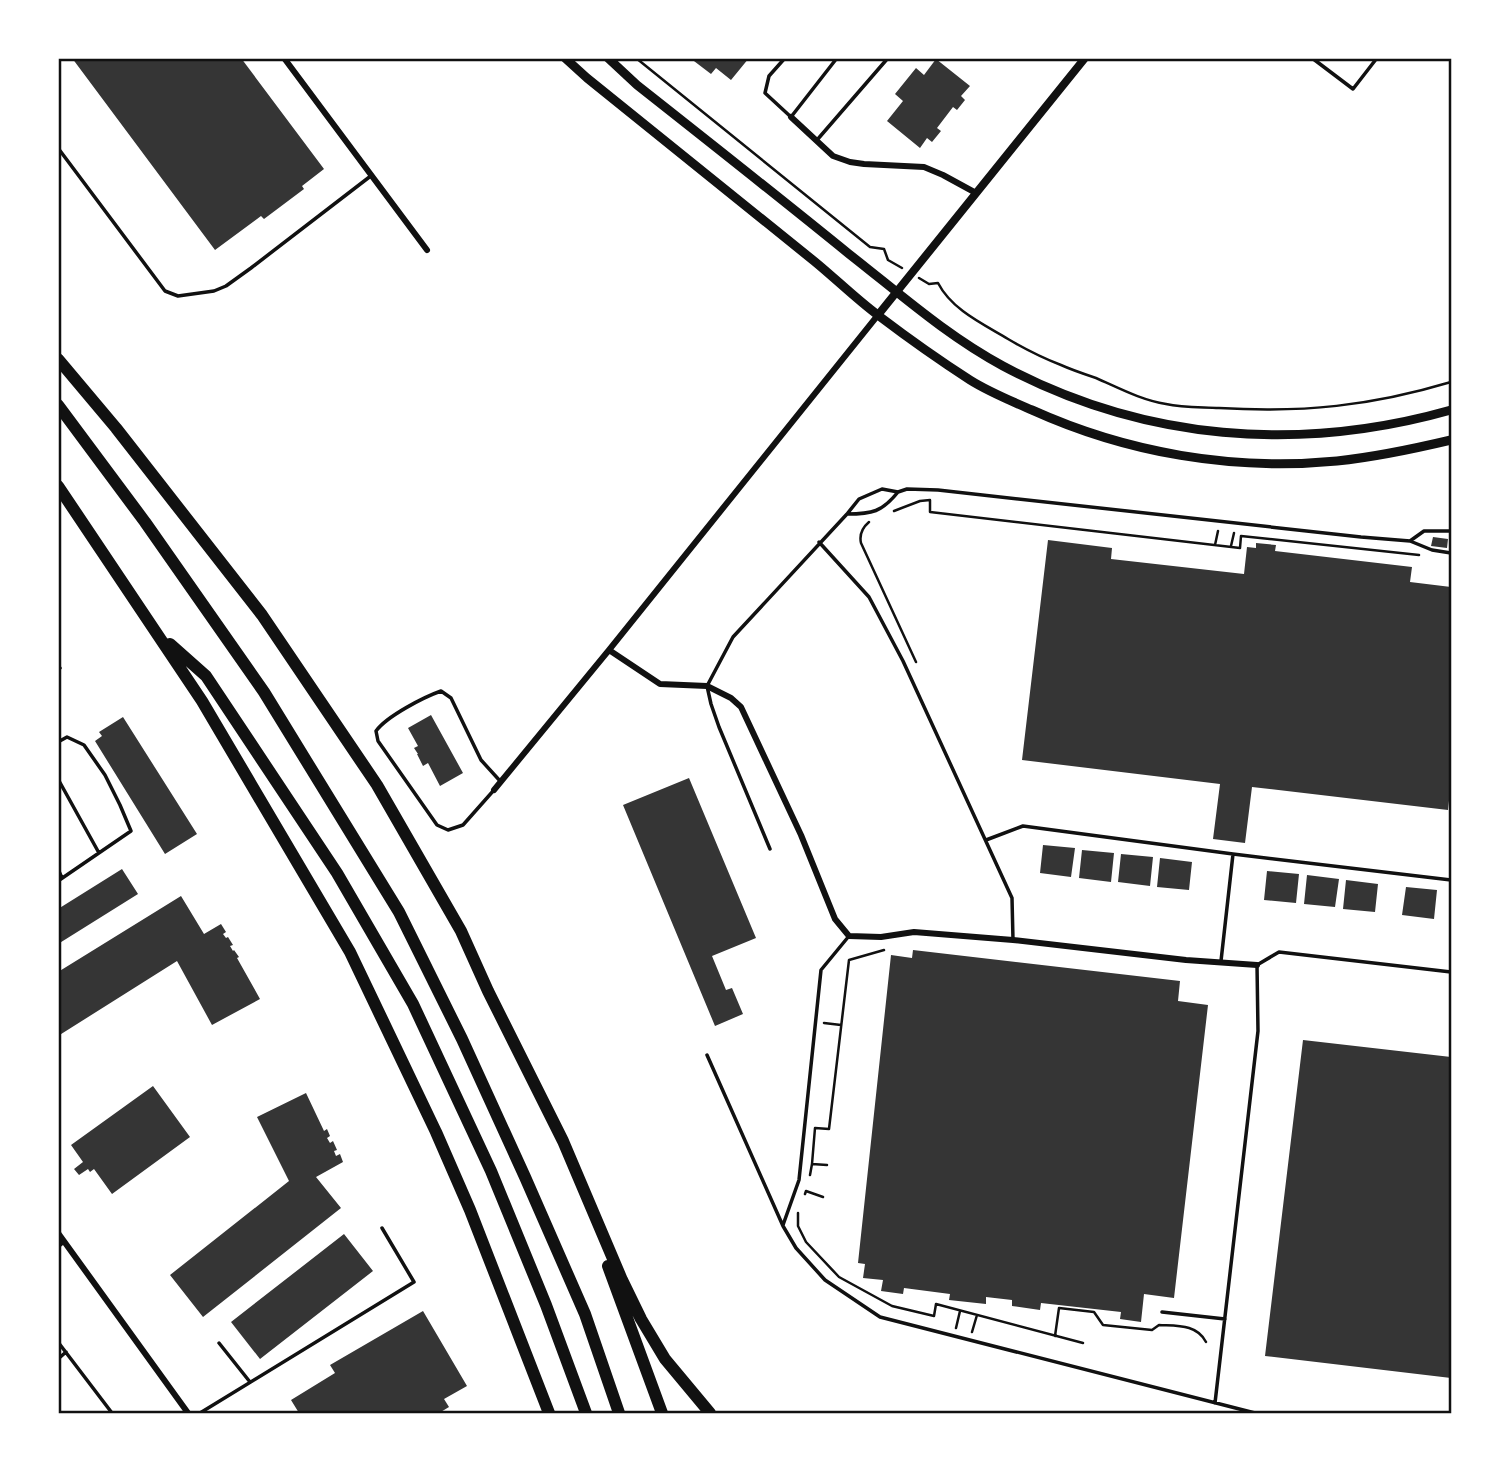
<svg xmlns="http://www.w3.org/2000/svg" width="1509" height="1471" viewBox="0 0 1509 1471" font-family="'Work Sans',sans-serif">
<rect width="100%" height="100%" fill="#fff"/>
<path fill="#353535" d="M 72,58 L 241,58 L 324,169 L 302,186 L 304,189 L 264,219 L 261,216 L 215,250 Z
M 690,58 L 749,58 L 731,80 L 716,68 L 711,74 Z
M 936,59 L 970,86 L 961,96 L 965,100 L 957,110 L 953,107 L 937,128 L 941,131 L 932,142 L 927,138 L 920,148 L 887,121 L 903,101 L 895,94 L 916,68 L 924,75 Z
M 1433,537 L 1448,539 L 1447,548 L 1431,546 Z
M 1048,540 L 1112,548 L 1111,559 L 1244,574 L 1247,547 L 1256,548 L 1256,543 L 1276,545 L 1275,551 L 1412,567 L 1410,582 L 1451,587 L 1451,782 L 1448,810 L 1252,787 L 1245,843 L 1213,839 L 1220,784 L 1022,760 Z
M 431,715 L 463,773 L 440,786 L 428,763 L 423,766 L 417,754 L 418,754 L 414,748 L 418,746 L 408,728 Z
M 123,717 L 197,834 L 165,854 L 95,741 L 102,736 L 99,732 Z
M 689,778 L 756,938 L 712,956 L 726,990 L 732,988 L 743,1014 L 715,1026 L 623,805 Z
M 1043,845 L 1075,848 L 1071,877 L 1040,873 Z
M 1082,850 L 1114,853 L 1111,882 L 1079,878 Z
M 1121,854 L 1153,857 L 1150,886 L 1118,882 Z
M 1160,858 L 1192,862 L 1189,890 L 1157,887 Z
M 122,869 L 138,894 L 58,944 L 58,909 Z
M 1267,871 L 1299,874 L 1296,903 L 1264,900 Z
M 1307,875 L 1339,879 L 1335,907 L 1304,904 Z
M 1346,880 L 1378,884 L 1375,912 L 1343,909 Z
M 1406,887 L 1437,890 L 1434,919 L 1402,915 Z
M 181,896 L 204,934 L 221,924 L 226,932 L 223,934 L 226,938 L 228,937 L 233,945 L 230,946 L 233,951 L 234,950 L 239,957 L 237,958 L 260,999 L 212,1025 L 177,961 L 58,1036 L 58,972 Z
M 913,950 L 1180,981 L 1178,1001 L 1208,1005 L 1174,1298 L 1144,1294 L 1141,1322 L 1120,1319 L 1121,1312 L 1041,1303 L 1040,1310 L 1012,1306 L 1012,1300 L 986,1297 L 986,1304 L 949,1300 L 950,1294 L 904,1288 L 903,1294 L 881,1291 L 883,1280 L 863,1278 L 865,1264 L 858,1263 L 891,955 L 912,958 Z
M 1303,1040 L 1451,1057 L 1451,1378 L 1265,1356 Z
M 153,1086 L 190,1137 L 112,1194 L 94,1169 L 90,1172 L 88,1169 L 79,1175 L 74,1169 L 83,1162 L 71,1145 Z
M 306,1093 L 324,1131 L 327,1129 L 330,1136 L 327,1138 L 330,1143 L 333,1141 L 337,1150 L 334,1151 L 336,1156 L 340,1154 L 343,1162 L 316,1177 L 341,1208 L 203,1317 L 170,1275 L 289,1181 L 257,1117 Z
M 344,1234 L 373,1271 L 260,1359 L 231,1322 Z
M 423,1311 L 467,1386 L 444,1399 L 449,1407 L 439,1413 L 299,1413 L 291,1400 L 335,1373 L 330,1365 Z"/>
<g fill="none" stroke-linecap="round" stroke-linejoin="round">
<path stroke="#111" stroke-width="2.5" d="M 636,58 L 870,247 L 884,249 L 888,260 L 902,268
M 919,278 L 929,284 L 938,283 C 952,310 983,324 1008,339 C 1025,349 1043,358 1061,365 C 1072,370 1084,374 1096,378 C 1119,388 1141,400 1166,404 C 1183,408 1202,407 1219,408 C 1303,413 1371,406 1451,382
M 894,511 L 920,501 L 930,500 L 930,512 L 1240,548 L 1241,536 L 1419,555
M 869,522 C 862,528 859,534 861,543 L 916,662
M 1215,545 L 1218,531
M 1231,546 L 1234,533
M 824,1023 L 841,1025
M 812,1164 L 815,1128 L 829,1129 L 849,960 L 884,950
M 810,1175 L 812,1164 L 827,1165
M 805,1194 L 806,1191 L 823,1197
M 798,1213 L 798,1226 L 806,1242 L 839,1277 L 892,1306 L 934,1316 L 936,1304 L 1083,1343
M 956,1328 L 960,1311
M 972,1332 L 977,1315
M 1055,1336 L 1059,1308 L 1094,1312 L 1103,1325 L 1152,1330 L 1159,1325 C 1177,1326 1197,1324 1206,1342"/>
<path stroke="#111" stroke-width="3.5" d="M 785,58 L 769,76 L 765,93 L 791,117 L 837,58
M 1312,58 L 1353,89 L 1377,58
M 817,140 L 888,58
M 58,148 L 165,291 L 178,296 L 214,291 L 226,286 L 251,268 L 372,175
M 847,514 C 872,514 882,512 898,492
M 1410,541 L 1424,531 L 1451,531
M 819,542 L 869,597 L 903,661 L 1012,898 L 1013,940
M 58,669 L 60,668
M 58,742 L 67,737 L 84,745 L 105,775 L 120,805 L 131,831 L 58,881
M 58,779 L 99,853
M 494,790 L 463,825 L 448,830 L 437,825 L 378,741 L 376,731 C 387,716 424,697 441,691 L 451,698 L 481,760 L 501,782
M 986,840 L 1023,826 L 1233,854 L 1451,880
M 770,849 L 719,727 L 711,704 L 707,686 L 733,637 L 847,514 L 859,499 L 882,489 L 898,492 L 907,489 L 938,490 L 1361,537 L 1410,541 L 1432,550 L 1451,553
M 58,869 L 62,878
M 1221,961 L 1233,854
M 707,1055 L 783,1226 L 796,1248 L 825,1280 L 880,1317 L 1255,1413
M 783,1225 L 799,1180 L 821,970 L 849,936
M 58,1247 L 64,1242
M 1162,1312 L 1225,1319
M 58,1342 L 112,1413
M 219,1343 L 250,1382
M 58,1359 L 66,1352
M 1215,1403 L 1258,1031 L 1257,965 L 1279,952 L 1451,972
M 200,1413 L 414,1282 L 382,1228"/>
<path stroke="#111" stroke-width="6" d="M 284,58 L 427,250
M 791,117 L 833,156 L 850,162 L 864,164 L 924,167 L 943,175 L 976,193
M 609,650 L 660,684 L 707,686 L 731,698 L 741,707 L 801,835 L 835,919 L 849,936 L 881,937 L 914,932 L 1013,940 L 1186,960 L 1257,965
M 494,790 L 609,650 L 878,315
M 58,1233 L 188,1413"/>
<path stroke="#111" stroke-width="8" d="M 878,315 L 1085,58"/>
<path stroke="#111" stroke-width="9" d="M 565,58 L 587,78 C 662,139 738,200 814,261 C 836,279 856,299 879,316 C 908,338 939,360 970,380 C 989,392 1011,401 1032,410 C 1127,453 1232,471 1337,461 C 1375,457 1413,449 1451,440
M 608,58 L 637,85 C 708,141 779,197 849,254 C 899,293 947,336 1003,366 C 1144,441 1299,453 1451,410"/>
<path stroke="#111" stroke-width="12" d="M 58,359 L 116,428 L 262,615 L 377,785 L 461,931 L 488,991 L 563,1141 L 622,1280 L 641,1319 L 665,1359 L 710,1413
M 58,405 L 145,522 L 264,692 L 399,912 L 462,1039 L 525,1177 L 585,1314 L 619,1413
M 58,486 L 202,701 L 350,952 L 436,1132 L 470,1210 L 549,1413
M 170,644 L 206,676 L 337,873 L 413,1004 L 491,1171 L 546,1305 L 586,1413
M 608,1266 L 662,1413"/>
</g>
<rect width="1509" height="1471" fill="none" stroke="#ffffff" stroke-width="119"/>
<rect x="60" y="60" width="1390" height="1352" fill="none" stroke="#111" stroke-width="2.5"/>
</svg>
